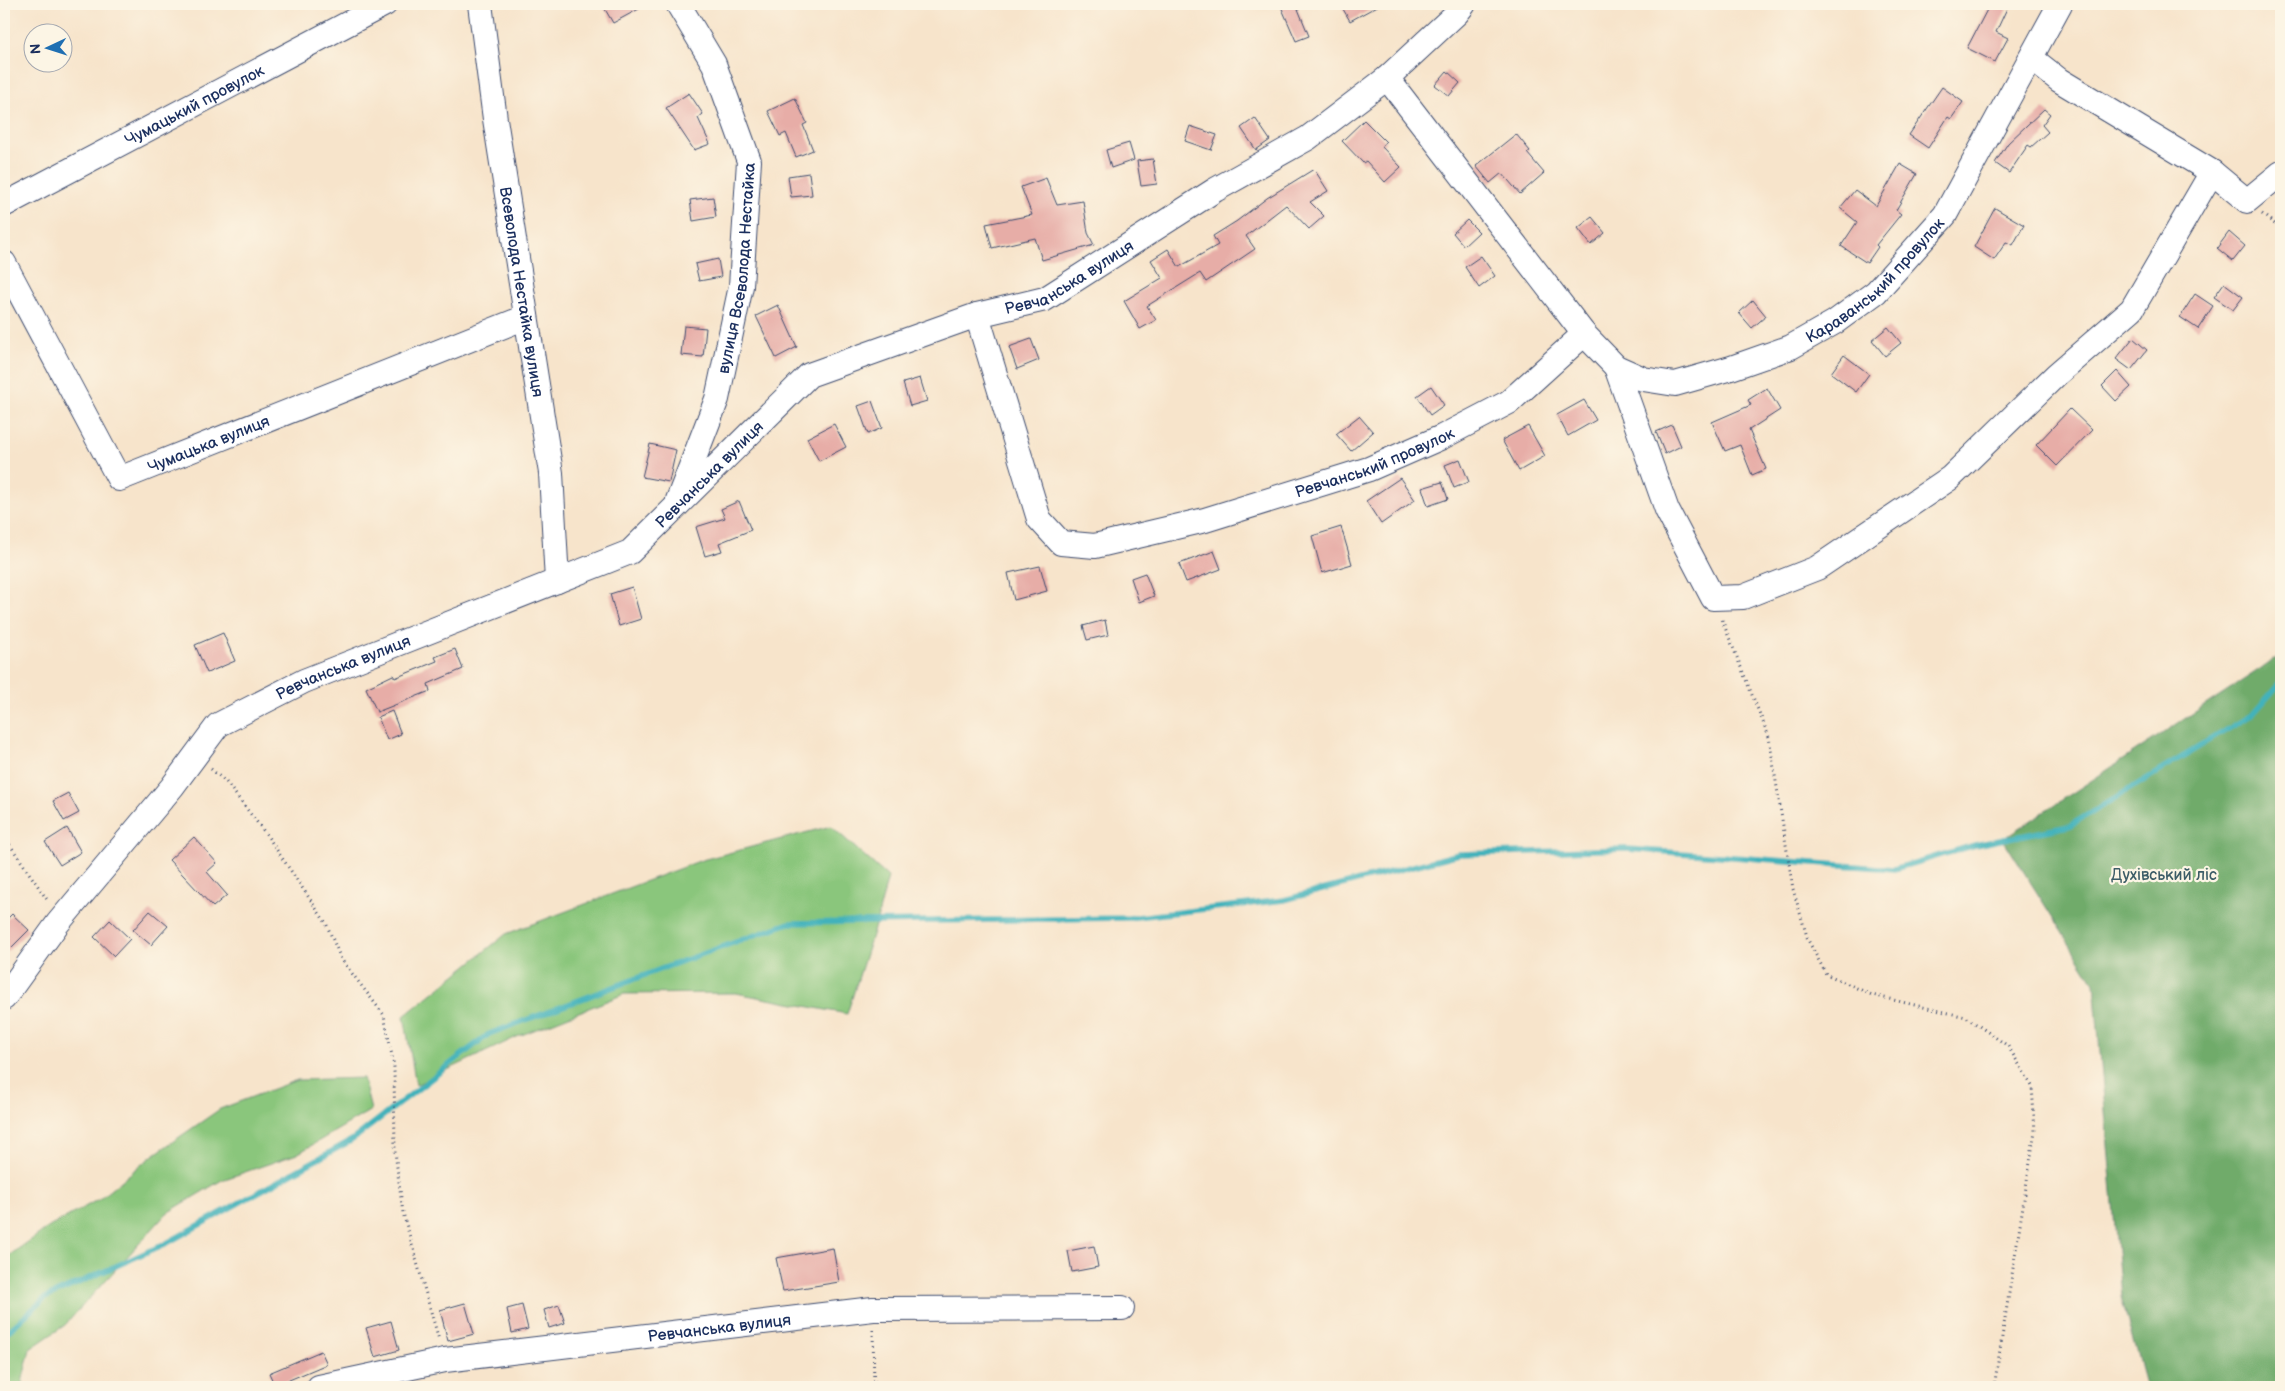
<svg xmlns="http://www.w3.org/2000/svg" width="2285" height="1391" viewBox="0 0 2285 1391" font-family="'Balsamiq Sans',sans-serif">
<rect width="100%" height="100%" fill="#fcf5e5"/>
<filter id="ink" filterUnits="userSpaceOnUse"><feTurbulence type="fractalNoise" baseFrequency=".02" numOctaves="2"/><feDisplacementMap in="SourceGraphic" scale="10" xChannelSelector="R" yChannelSelector="G"/><feConvolveMatrix kernelMatrix="1 2 1 2 8 2 1 2 1" color-interpolation-filters="sRGB"/></filter>
<filter id="wash" filterUnits="userSpaceOnUse"><feTurbulence type="fractalNoise" baseFrequency=".0096" numOctaves="4" result="noise"/><feDisplacementMap in="SourceGraphic" scale="20" xChannelSelector="R" yChannelSelector="G"/><feGaussianBlur stdDeviation="1.12" result="paint"/><feColorMatrix in="noise" values="0 0 0 0 0 0 0 0 0 0 0 0 0 0 0 0 0 1.4 0 .05"/><feComposite in="paint" operator="in"/></filter>
<g filter="url(#wash)">
<rect width="100%" height="100%" fill="#f7e4cb"/>
<path fill="#8ac67b" stroke="#527a6c" d="M 831,826 L 888,877 L 878,916 L 847,1014 L 736,993 L 624,994 L 519,1036 L 416,1085 L 404,1016 L 506,934 L 702,860 Z
M 363,1078 L 371,1110 L 297,1154 L 222,1180 L 167,1213 L 65,1325 L 30,1349 L 21,1387 L 4,1387 L 4,1259 L 49,1227 L 99,1199 L 152,1156 L 220,1109 L 297,1080 Z"/>
<path fill="#6fab6b" stroke="#456d64" d="M 2281,655 L 2281,1387 L 2146,1387 L 2121,1297 L 2094,983 L 2003,839 Z"/>
<g fill="none" stroke-linecap="round" stroke-linejoin="round">
<path stroke="#42b2bb" stroke-width="5.5" d="M 4,1335 L 45,1298 L 167,1243 L 352,1140 L 489,1034 L 669,966 L 789,923 L 1128,918 L 1284,900 L 1459,854 L 1627,849 L 1894,869 L 1975,845 L 2069,826 L 2253,714 L 2281,682"/>
</g>
<g id="blocks">
<path fill="#e7ada7" d="M 602,4 L 648,4 L 613,23 Z
M 1280,4 L 1296,4 L 1309,36 L 1296,41 Z
M 1340,4 L 1381,4 L 1350,21 Z
M 1990,4 L 2009,4 L 1996,32 L 2008,38 L 1995,62 L 1967,48 Z
M 1447,71 L 1460,83 L 1449,96 L 1435,85 Z
M 1942,87 L 1963,102 L 1951,119 L 1948,117 L 1928,148 L 1909,135 Z
M 689,93 L 703,114 L 698,118 L 710,144 L 694,150 L 666,108 Z
M 795,98 L 807,123 L 803,125 L 813,150 L 796,157 L 786,133 L 780,136 L 768,111 Z
M 2044,109 L 2050,114 L 2042,125 L 2048,132 L 2031,147 L 2028,145 L 2009,173 L 1995,163 L 2008,143 Z
M 1255,118 L 1270,140 L 1256,150 L 1241,128 Z
M 1364,120 L 1386,142 L 1381,146 L 1401,167 L 1385,182 L 1366,161 L 1363,163 L 1342,141 Z
M 1190,126 L 1217,135 L 1211,150 L 1185,141 Z
M 1516,134 L 1530,151 L 1527,153 L 1544,173 L 1520,194 L 1502,173 L 1490,183 L 1476,166 Z
M 1129,143 L 1134,160 L 1111,168 L 1106,150 Z
M 1153,159 L 1157,184 L 1141,186 L 1137,161 Z
M 1900,164 L 1917,174 L 1896,210 L 1901,214 L 1876,245 L 1878,247 L 1867,263 L 1841,246 L 1857,222 L 1840,208 L 1855,190 L 1876,206 Z
M 1314,169 L 1328,191 L 1310,202 L 1324,216 L 1309,229 L 1286,205 L 1246,236 L 1255,249 L 1206,282 L 1200,273 L 1147,306 L 1156,320 L 1140,329 L 1124,301 L 1162,278 L 1151,260 L 1168,249 L 1179,267 L 1218,245 L 1213,236 L 1237,221 L 1267,198 Z
M 809,173 L 812,195 L 791,197 L 788,176 Z
M 1046,178 L 1057,205 L 1083,201 L 1088,233 L 1094,245 L 1042,260 L 1035,238 L 992,248 L 986,224 L 1032,215 L 1021,187 Z
M 713,197 L 716,217 L 693,221 L 690,200 Z
M 1995,208 L 2024,225 L 2013,245 L 2006,242 L 1994,260 L 1974,247 Z
M 1592,217 L 1605,233 L 1591,245 L 1578,228 Z
M 1467,220 L 1479,232 L 1464,246 L 1453,233 Z
M 2229,232 L 2245,246 L 2233,261 L 2217,248 Z
M 1481,256 L 1495,276 L 1479,288 L 1465,267 Z
M 718,259 L 721,277 L 699,281 L 695,264 Z
M 2224,283 L 2243,297 L 2233,310 L 2214,297 Z
M 2195,294 L 2213,306 L 2198,329 L 2180,317 Z
M 1753,300 L 1766,316 L 1752,328 L 1739,313 Z
M 778,305 L 797,347 L 776,358 L 756,316 Z
M 684,326 L 706,328 L 703,357 L 681,355 Z
M 1888,327 L 1901,343 L 1885,356 L 1872,340 Z
M 2133,338 L 2147,350 L 2131,370 L 2116,359 Z
M 1031,339 L 1039,360 L 1017,369 L 1009,347 Z
M 1844,355 L 1869,374 L 1856,392 L 1831,373 Z
M 2117,371 L 2131,387 L 2116,401 L 2102,386 Z
M 920,378 L 927,401 L 910,406 L 903,383 Z
M 1431,386 L 1444,405 L 1430,415 L 1417,396 Z
M 1767,388 L 1780,410 L 1749,430 L 1766,469 L 1752,475 L 1740,445 L 1725,451 L 1712,422 L 1751,405 L 1748,400 Z
M 1584,400 L 1596,420 L 1568,436 L 1557,415 Z
M 872,401 L 882,428 L 868,434 L 858,406 Z
M 2070,409 L 2092,430 L 2057,466 L 2036,445 Z
M 1359,416 L 1373,432 L 1351,451 L 1336,434 Z
M 834,424 L 846,447 L 819,461 L 807,438 Z
M 1672,425 L 1681,446 L 1665,454 L 1656,432 Z
M 1528,426 L 1545,456 L 1519,471 L 1502,440 Z
M 650,444 L 676,450 L 669,482 L 642,477 Z
M 1460,459 L 1469,482 L 1454,488 L 1445,465 Z
M 1400,478 L 1415,500 L 1381,524 L 1366,501 Z
M 1442,482 L 1448,499 L 1428,506 L 1422,488 Z
M 739,501 L 751,530 L 719,543 L 722,551 L 705,556 L 696,527 L 725,518 L 721,509 Z
M 1341,527 L 1352,564 L 1322,573 L 1312,536 Z
M 1214,551 L 1221,569 L 1186,582 L 1179,564 Z
M 1040,566 L 1047,591 L 1014,600 L 1008,573 Z
M 1145,573 L 1154,596 L 1139,602 L 1131,578 Z
M 632,587 L 641,619 L 619,626 L 610,594 Z
M 1105,620 L 1108,635 L 1087,640 L 1083,626 Z
M 223,633 L 235,661 L 207,673 L 195,645 Z
M 455,649 L 463,669 L 428,684 L 430,691 L 377,712 L 366,688 L 393,675 L 395,678 L 437,661 L 435,657 Z
M 392,711 L 401,734 L 387,740 L 378,717 Z
M 68,793 L 79,813 L 64,821 L 53,801 Z
M 67,828 L 81,852 L 60,865 L 45,842 Z
M 194,837 L 217,863 L 207,872 L 227,895 L 213,907 L 169,860 Z
M 150,911 L 168,926 L 151,945 L 133,930 Z
M 12,914 L 29,930 L 4,955 L 4,922 Z
M 110,920 L 130,939 L 114,956 L 94,937 Z
M 1094,1246 L 1098,1267 L 1072,1272 L 1068,1251 Z
M 833,1248 L 839,1282 L 783,1291 L 776,1258 Z
M 465,1303 L 474,1334 L 448,1341 L 440,1310 Z
M 522,1305 L 528,1329 L 512,1333 L 507,1309 Z
M 559,1305 L 565,1323 L 549,1328 L 544,1310 Z
M 391,1321 L 399,1350 L 375,1357 L 366,1328 Z
M 321,1351 L 327,1364 L 275,1386 L 269,1373 Z"/>
</g>
</g>
<g filter="url(#ink)">
<use href="#blocks" fill-opacity="0" stroke="#3c4a6e" stroke-width="1"/>
<g fill="none" stroke-linecap="round" stroke-linejoin="round">
<g stroke="#3c4a6e" stroke-width="26">
<g id="minor">
<path id="s1" d="M 480,4 L 495,119 L 551,473 L 557,581"/>
<path d="M 2212,172 L 2247,201 L 2281,173"/>
<path id="s2" d="M 4,205 L 385,4"/>
<path id="s3" d="M 4,263 L 119,479 L 526,317"/>
<path id="s4" d="M 977,315 L 1039,519 L 1061,543 L 1095,546 L 1205,520 L 1369,469 L 1442,437 L 1509,402 L 1584,334 L 1387,78"/>
<path id="s5" d="M 1584,334 L 1616,367 L 1643,379 L 1675,384 L 1731,368 L 1791,347 L 1835,322 L 1876,292 L 1945,215 L 2060,4"/>
<path d="M 1616,367 L 1667,510 L 1713,598 L 1743,597 L 1817,568 L 1950,478 L 2056,375 L 2132,309 L 2212,172 L 2059,80 L 2031,58"/>
<path id="s6" d="M 678,500 L 717,399 L 741,286 L 749,161 L 714,64 L 678,4"/>
<path id="s7" d="M 4,998 L 58,923 L 172,787 L 218,725 L 304,681 L 630,552 L 809,375 L 977,315 L 1045,299 L 1215,190 L 1308,138 L 1387,78 L 1457,13 L 1464,4"/>
<path id="s8" d="M 319,1387 L 445,1360 L 873,1309 L 1122,1308"/>
</g>
</g>
<path stroke="#3c4a6e" stroke-width="3" stroke-dasharray="1 4" stroke-linecap="butt" d="M 2262,214 L 2281,229
M 1722,620 L 1769,737 L 1793,889 L 1808,940 L 1826,974 L 1872,995 L 1966,1017 L 2008,1046 L 2032,1086 L 2035,1131 L 1994,1387
M 211,769 L 226,782 L 266,834 L 326,923 L 341,959 L 384,1015 L 394,1066 L 395,1152 L 403,1213 L 439,1340
M 4,836 L 48,901
M 873,1330 L 874,1387"/>
<use href="#minor" stroke="#fff" stroke-width="24"/>
</g>
</g>
<g text-anchor="middle" stroke-width="4.5" stroke-linejoin="round" paint-order="stroke">
<g font-size="16" fill="#1b2f5e" stroke="#fcf5e5">
<text dy="6" stroke="none"><textPath href="#s2" startOffset="215">Чумацький провулок</textPath></text>
<text dy="6" stroke="none"><textPath href="#s6" startOffset="241">вулиця Всеволода Нестайка</textPath></text>
<text dy="6" stroke="none"><textPath href="#s7" startOffset="1325">Ревчанська вулиця</textPath></text>
<text dy="6" stroke="none"><textPath href="#s5" startOffset="338">Караванський провулок</textPath></text>
<text dy="6" stroke="none"><textPath href="#s1" startOffset="291">Всеволода Нестайка вулиця</textPath></text>
<text dy="6" stroke="none"><textPath href="#s3" startOffset="341">Чумацька вулиця</textPath></text>
<text dy="6" stroke="none"><textPath href="#s4" startOffset="572">Ревчанський провулок</textPath></text>
<text dy="6" stroke="none"><textPath href="#s7" startOffset="905">Ревчанська вулиця</textPath></text>
<text dy="6" stroke="none"><textPath href="#s7" startOffset="485">Ревчанська вулиця</textPath></text>
<text dy="6" stroke="none"><textPath href="#s8" startOffset="405">Ревчанська вулиця</textPath></text>
</g>
<g font-size="16" fill="#3c5c67" stroke="#fcf5e5">
<text x="2164" y="880">Духівський ліс</text>
</g>
</g>
<rect width="2285" height="1391" fill="none" stroke="#fcf5e5" stroke-width="20"/>
<g transform="translate(48 48) rotate(266)"><circle r="24" fill="#fcf5e5" stroke="#a2a6af"/>
<path d="M0-4L9 19L0 12L-9 19Z" fill="#1f6fb2"/>
<text y="-8" font-size="14" font-weight="bold" text-anchor="middle" fill="#1b2f5e">N</text>
</g>
</svg>
